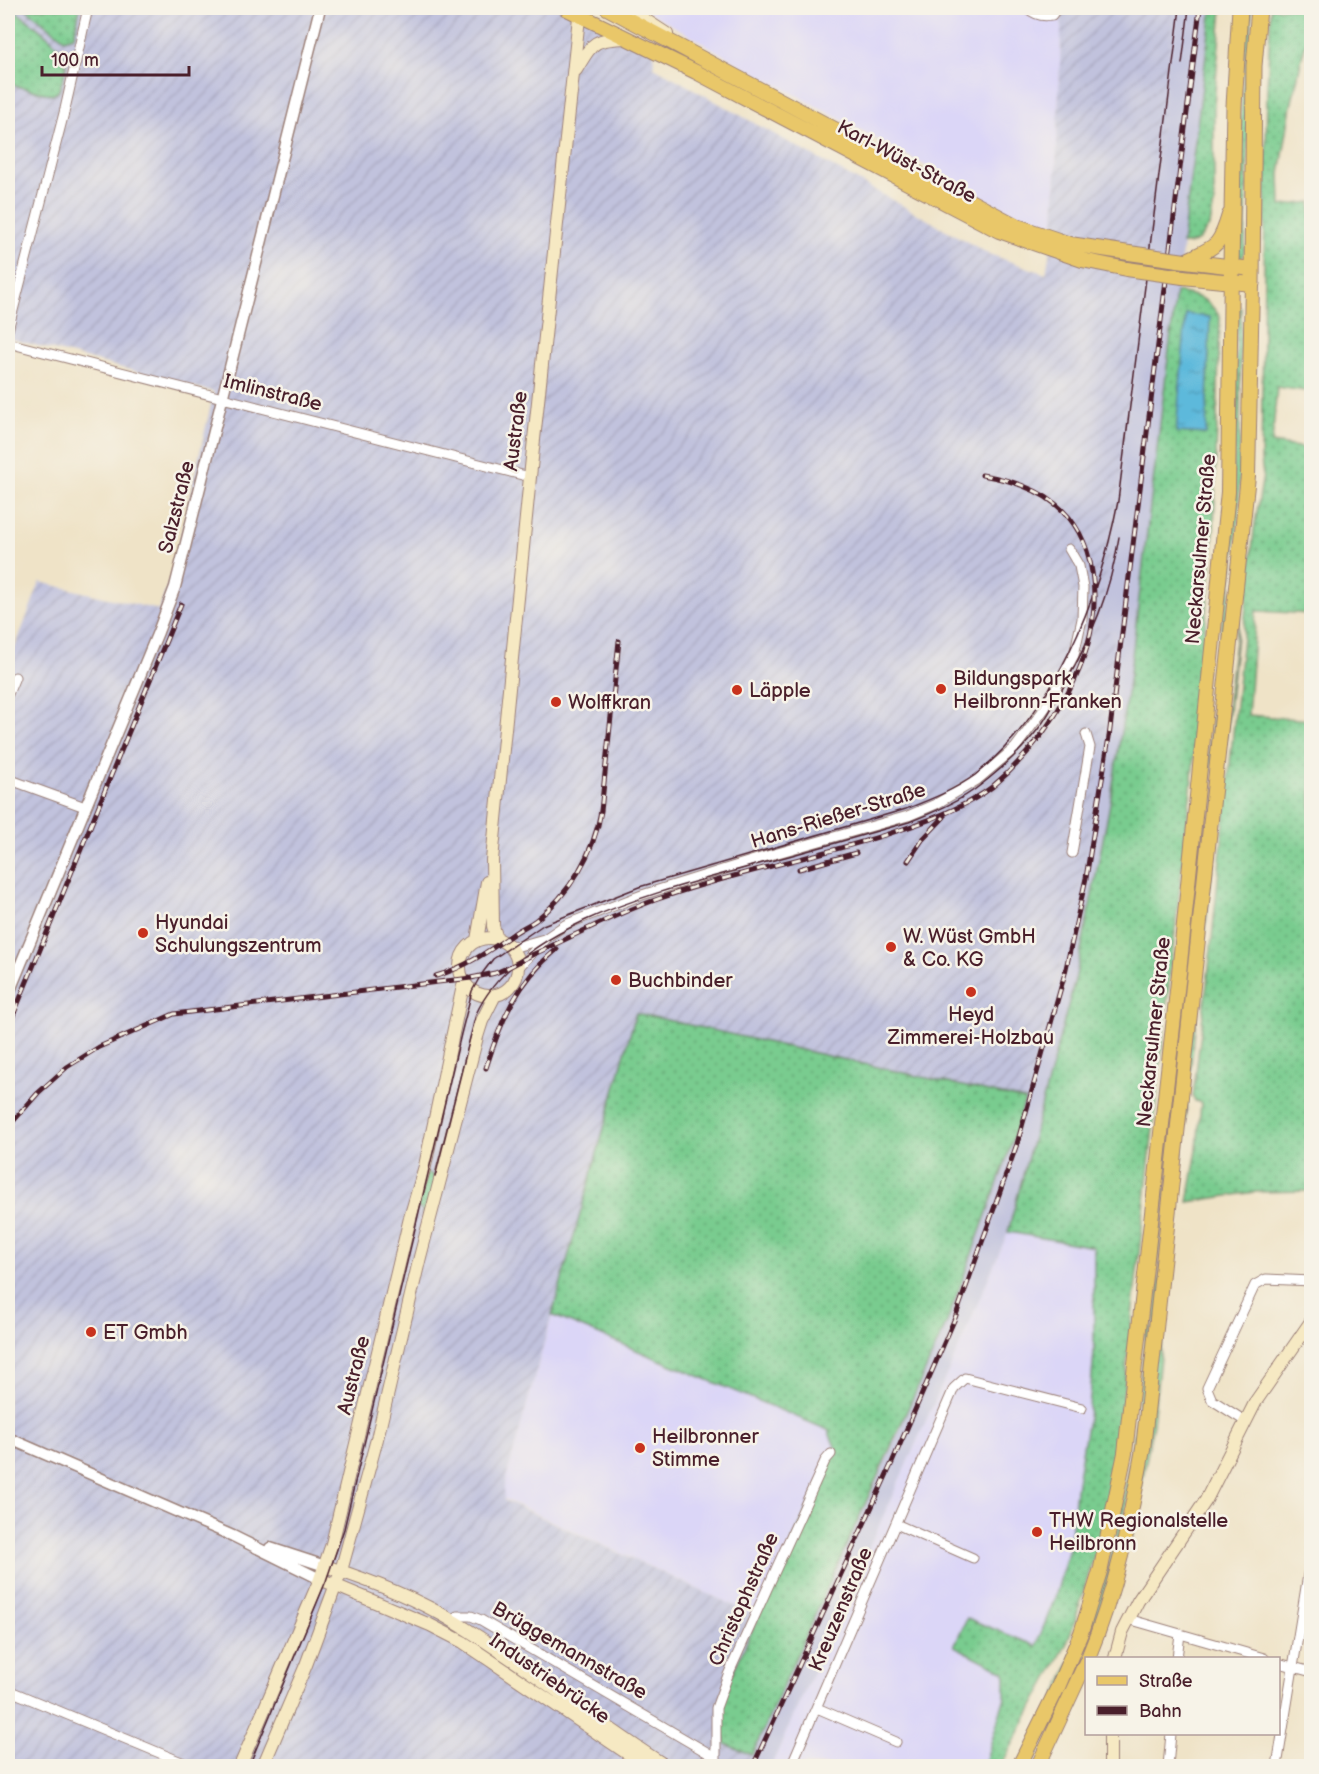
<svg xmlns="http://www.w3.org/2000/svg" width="1319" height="1774" viewBox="0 0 1319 1774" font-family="'Balsamiq Sans',sans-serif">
<defs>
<pattern id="industrial-furrows" width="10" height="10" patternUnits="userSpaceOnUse" patternTransform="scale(1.5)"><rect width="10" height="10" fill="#c1c2dd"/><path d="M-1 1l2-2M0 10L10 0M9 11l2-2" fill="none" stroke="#a7a6be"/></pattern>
<pattern id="grass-dots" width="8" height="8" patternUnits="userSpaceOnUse" patternTransform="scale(1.5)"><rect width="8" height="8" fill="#79cc8f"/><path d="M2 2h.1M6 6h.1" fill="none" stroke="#65a575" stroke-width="1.8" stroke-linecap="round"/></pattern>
<pattern id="water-ripples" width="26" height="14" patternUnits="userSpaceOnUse" patternTransform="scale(1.5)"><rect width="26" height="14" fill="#5db9db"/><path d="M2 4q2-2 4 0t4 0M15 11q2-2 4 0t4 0" fill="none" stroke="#4f96b2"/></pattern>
</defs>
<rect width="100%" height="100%" fill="#f7f3e8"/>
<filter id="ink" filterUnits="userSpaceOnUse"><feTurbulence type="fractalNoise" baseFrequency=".0167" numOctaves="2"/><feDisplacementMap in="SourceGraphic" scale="12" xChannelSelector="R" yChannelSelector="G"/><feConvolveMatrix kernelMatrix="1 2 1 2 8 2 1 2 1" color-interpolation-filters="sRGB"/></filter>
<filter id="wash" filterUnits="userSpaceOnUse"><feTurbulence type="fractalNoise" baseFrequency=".008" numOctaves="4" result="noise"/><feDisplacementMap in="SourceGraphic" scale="24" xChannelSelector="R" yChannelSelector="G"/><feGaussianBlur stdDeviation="1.35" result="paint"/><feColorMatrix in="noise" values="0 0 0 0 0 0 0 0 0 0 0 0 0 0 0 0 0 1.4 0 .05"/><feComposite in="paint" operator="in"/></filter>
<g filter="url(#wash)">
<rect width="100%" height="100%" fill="#efe3c7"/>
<path fill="#dbd6f7" d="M 642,8 L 1062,8 L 1054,226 L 1031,221 L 986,199 L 746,68 Z
M 1008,1232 L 1094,1246 L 1094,1353 L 1088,1419 L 1077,1482 L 1070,1545 L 1055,1598 L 1036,1646 L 967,1618 L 954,1646 L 1005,1672 L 1005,1697 L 984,1766 L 771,1766 L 959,1347 Z
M 552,1315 L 828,1429 L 838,1454 L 758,1617 L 504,1499 L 504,1486 Z"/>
<path fill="url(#industrial-furrows)" d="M 8,8 L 580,8 L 654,42 L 654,67 L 989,254 L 1046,274 L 1054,226 L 1062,8 L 1173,8 L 1141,320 L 1099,629 L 1115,632 L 1103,748 L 1077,901 L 1025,1100 L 636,1013 L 504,1486 L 504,1500 L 758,1617 L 725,1744 L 752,1755 L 747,1766 L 8,1766 L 8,666 L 40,582 L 159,610 L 173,569 L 214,392 L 8,338 Z"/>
<path fill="#c1c2dd" d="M 1173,8 L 1212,8 L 1129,681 L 1109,809 L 1076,976 L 1008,1232 L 959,1347 L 771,1766 L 747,1766 L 901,1427 L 1005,1163 L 1035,1064 L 1077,901 L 1103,748 L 1115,632 L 1099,629 L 1141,320 Z"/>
<path fill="url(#grass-dots)" stroke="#62765d" stroke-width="1.5" d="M 25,8 L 80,8 L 74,36 L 64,39 Z
M 1212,8 L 1222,8 L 1214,104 L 1214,204 L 1210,225 L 1199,240 L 1190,244 L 1182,244 Z
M 1247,8 L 1252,8 L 1245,248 L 1241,262 L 1238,262 L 1240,131 Z
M 1271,8 L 1311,8 L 1311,33 L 1304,49 L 1291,106 L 1280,174 L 1281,206 L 1311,202 L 1311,392 L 1277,387 L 1272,443 L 1311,449 L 1312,614 L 1256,611 L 1248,715 L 1311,720 L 1311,1191 L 1254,1192 L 1188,1202 L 1197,1149 L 1201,1103 L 1195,1101 L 1193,1096 L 1209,967 L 1254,530 L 1263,475 L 1261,460 L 1267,90 Z
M 12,13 L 18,13 C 31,23 67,47 66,65 C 66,74 61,84 58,92 L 52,95 L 8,84 L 8,31 Z
M 1176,292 C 1199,296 1207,297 1220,317 L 1214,529 L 1192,779 L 1115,1469 L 1106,1516 L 1074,1624 L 1066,1645 L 1002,1764 L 1001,1766 L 984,1766 L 1005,1697 L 1005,1672 L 954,1646 L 967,1618 L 1036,1646 L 1055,1598 L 1070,1545 L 1077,1482 L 1088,1419 L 1094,1353 L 1094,1247 L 1008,1232 L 1076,976 L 1109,809 L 1129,681 Z
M 1237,307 L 1241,308 L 1239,510 L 1138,1441 C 1129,1490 1121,1541 1106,1589 C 1087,1651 1059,1708 1032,1766 L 1026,1766 L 1103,1584 L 1117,1530 L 1135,1430 L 1219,658 L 1233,492 Z
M 1250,514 L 1153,1423 L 1130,1549 L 1128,1548 Z
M 636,1013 L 1025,1100 L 1005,1163 L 947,1322 L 752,1755 L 725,1744 L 720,1709 L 731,1677 L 828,1463 L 838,1454 L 828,1430 L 552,1315 Z
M 425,1172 L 437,1177 L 425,1217 L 421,1209 L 417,1208 Z"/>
<path fill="url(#water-ripples)" stroke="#546c83" stroke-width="1.5" d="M 1186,314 L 1210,317 L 1206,434 L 1176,432 Z"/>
</g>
<g filter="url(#ink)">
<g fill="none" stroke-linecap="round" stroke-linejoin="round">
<g stroke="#9c8179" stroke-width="11">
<path id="minor" d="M 1027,8 C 1034,14 1043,17 1052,15 L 1057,8
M 8,330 L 65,109 L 88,8
M 8,343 L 530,477
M 8,694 L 15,677
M 8,779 L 85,807
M 1072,853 L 1090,747 L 1086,734
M 509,945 L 519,946 L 544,939
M 518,968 L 546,938 L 565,925 L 585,917 L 642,895 L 767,856 L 908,816 L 936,804 L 977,780 L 1015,748 L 1045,708 L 1074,655 L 1082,619 L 1083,587 L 1079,566 L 1069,549
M 1245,1421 L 1212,1400 L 1207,1388 L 1255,1285 L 1266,1279 L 1312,1281
M 896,1524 L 973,1558
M 1128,1619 L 1264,1658
M 453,1621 L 457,1616 L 471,1616 L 481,1620 L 715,1757
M 1177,1658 L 1180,1634
M 1278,1663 L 1312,1672
M 8,1690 L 191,1766
M 817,1708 L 896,1742
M 716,1766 L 716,1708 L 728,1675 L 825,1461 L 831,1454
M 791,1766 L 954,1388 L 965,1378 L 1082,1408
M 1168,1766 L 1171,1734
M 1277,1766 L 1312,1550"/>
</g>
<g stroke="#9c8179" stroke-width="13">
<path id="tertiary" d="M 8,995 L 158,632 L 175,587 L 320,8
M 8,1438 L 233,1536 L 320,1579
M 270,1548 L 325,1566"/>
</g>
<g stroke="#9c8179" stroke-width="14">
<path id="secondary" d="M 627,8 L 667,34
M 576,70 C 593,42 593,39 627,38
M460 967a29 29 0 1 1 58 0a29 29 0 1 1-58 0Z
M 497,939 L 493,926 L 492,860 L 530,477 L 580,8
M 477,940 L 487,882
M 325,1566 C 369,1580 415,1598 455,1622 C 528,1666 594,1721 666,1766
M 320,1579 L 430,1625 L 463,1642 L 646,1766
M 1115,1658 L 1122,1632 L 1138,1601 L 1206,1500 L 1256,1401 L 1312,1320
M 240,1766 L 320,1579 L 332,1544 L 410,1218 L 425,1166 L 464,981
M 263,1766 L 306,1665 L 341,1571 L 377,1439 L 420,1257 L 477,1037 L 482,1021 L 495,995
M 1110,1766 L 1110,1734"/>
</g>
<g stroke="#9c8179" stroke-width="16">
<path id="primary" d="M 565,8 L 696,72 L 999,231 L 1082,260 L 1127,269
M 607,8 L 1017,226 L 1070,244 L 1129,253
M 1185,261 C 1215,246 1219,249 1229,215
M 1185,261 L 1252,269
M 1088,1658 C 1116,1591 1130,1521 1143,1449 L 1248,476 L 1252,284 L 1183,277
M 1019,1766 L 1058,1687 L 1081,1633 L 1101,1568 L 1125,1453 L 1179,973 L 1228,492 L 1231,267
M 1038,1766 L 1086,1662"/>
</g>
<g stroke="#9c8179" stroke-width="17">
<path id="trunk" d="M 1231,267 L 1234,106 L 1240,8
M 1252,284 L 1254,66 L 1259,8"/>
</g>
<use href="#minor" stroke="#fff" stroke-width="9"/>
<use href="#tertiary" stroke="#fff" stroke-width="10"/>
<use href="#secondary" stroke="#f6e9c3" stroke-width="12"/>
<use href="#primary" stroke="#e9c769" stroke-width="14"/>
<use href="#trunk" stroke="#e9c769" stroke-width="15"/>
<path stroke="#4a1f2b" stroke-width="1.5" d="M 1182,64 L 1189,8
M 435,1177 L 476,1014 C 518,922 670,889 759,864 C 809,851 859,836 909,822 C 934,812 961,801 982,784 C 1001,769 1020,752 1035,733 C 1047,719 1055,702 1064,686 C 1092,636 1110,594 1119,537
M 249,1766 L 326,1581 L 344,1529 L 461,1034 L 472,991 L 481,975 L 493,959 L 543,925 L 639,887 L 906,809 C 929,800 955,790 975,775 C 1056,710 1099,600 1118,501 L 1180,8"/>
<g stroke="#4a1f2b" stroke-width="5">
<path id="rail" d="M 908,861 L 922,840 L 944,817
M 799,869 L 856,853
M 436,976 C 464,968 489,951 513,934 C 520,929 529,925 536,920 C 570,894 594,853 601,811 L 619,641
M 8,1028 L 181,604
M 486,1068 C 501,1020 517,982 557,949
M 8,1127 L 38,1093 L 67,1067 L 99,1047 L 174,1014 L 471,978 C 479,976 487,975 495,973 C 507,969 518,962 530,956 C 572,937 614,914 658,899 C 737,871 821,857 900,830 C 931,820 966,807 992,787 C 1022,762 1049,728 1068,693 C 1088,656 1099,615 1092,572 C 1082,510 1041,485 982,475
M 753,1766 L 891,1465 L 955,1318 L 1017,1144 L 1065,973 L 1086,878 L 1109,737 L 1200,8"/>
</g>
<use href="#rail" stroke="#f7f3e8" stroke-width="3" stroke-dasharray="9" stroke-linecap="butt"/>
<g stroke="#9c8179" stroke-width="16" stroke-linecap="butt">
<path id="primary-bridge" d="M 1129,253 L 1185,261
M 1127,269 L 1183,277"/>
</g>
<use href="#primary-bridge" stroke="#e9c769" stroke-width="14"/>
</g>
</g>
<g fill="#c8321e" stroke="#f7f3e8" stroke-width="2">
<circle cx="941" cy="689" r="6"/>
<circle cx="737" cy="690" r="6"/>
<circle cx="556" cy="702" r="6"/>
<circle cx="143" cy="933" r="6"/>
<circle cx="891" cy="947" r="6"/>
<circle cx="616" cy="980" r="6"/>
<circle cx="971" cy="992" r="6"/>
<circle cx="91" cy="1332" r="6"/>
<circle cx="640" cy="1448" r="6"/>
<circle cx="1037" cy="1532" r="6"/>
</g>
<g text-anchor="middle" stroke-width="5" stroke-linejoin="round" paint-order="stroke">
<g font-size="20" fill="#4a1f2b" stroke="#f7f3e8">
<text transform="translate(907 161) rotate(28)" y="7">Karl-Wüst-Straße</text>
<text transform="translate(273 392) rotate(14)" y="7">Imlinstraße</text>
<text transform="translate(515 431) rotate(-83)" y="7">Austraße</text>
<text transform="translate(176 507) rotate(-76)" y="7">Salzstraße</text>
<text transform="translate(1200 549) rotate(-85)" y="7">Neckarsulmer Straße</text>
<text transform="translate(838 815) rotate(-17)" y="7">Hans-Rießer-Straße</text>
<text transform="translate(1153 1032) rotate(-84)" y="7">Neckarsulmer Straße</text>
<text transform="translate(353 1375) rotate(-76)" y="7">Austraße</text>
<text transform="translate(743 1599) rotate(-66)" y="7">Christophstraße</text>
<text transform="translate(840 1609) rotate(-67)" y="7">Kreuzenstraße</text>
<text transform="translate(570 1650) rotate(30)" y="7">Brüggemannstraße</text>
<text transform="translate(550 1678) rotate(35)" y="7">Industriebrücke</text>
</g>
<g font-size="20" fill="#4a1f2b" stroke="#f7f3e8" text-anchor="start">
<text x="953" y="685">Bildungspark<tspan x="953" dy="23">Heilbronn-Franken</tspan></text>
<text x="749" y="697">Läpple</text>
<text x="568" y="709">Wolffkran</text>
<text x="155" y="929">Hyundai<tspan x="155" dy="23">Schulungszentrum</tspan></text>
<text x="903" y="943">W. Wüst GmbH<tspan x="903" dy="23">&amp; Co. KG</tspan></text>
<text x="628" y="987">Buchbinder</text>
<text x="971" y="1021" text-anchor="middle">Heyd<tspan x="971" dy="23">Zimmerei-Holzbau</tspan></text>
<text x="103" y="1339">ET Gmbh</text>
<text x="652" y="1443">Heilbronner<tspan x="652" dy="23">Stimme</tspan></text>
<text x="1049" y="1527">THW Regionalstelle<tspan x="1049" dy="23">Heilbronn</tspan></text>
</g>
</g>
<rect width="1319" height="1774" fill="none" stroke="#f7f3e8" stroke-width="30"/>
<rect x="1085" y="1657" width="195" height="78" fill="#f7f3e8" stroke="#b29e9c" stroke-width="1.5"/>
<rect x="1097" y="1676" width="30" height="9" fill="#e9c769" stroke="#b29e9c" stroke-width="1.5"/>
<text x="1139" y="1687" font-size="18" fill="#4a1f2b">Straße</text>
<rect x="1097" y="1706" width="30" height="9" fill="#4a1f2b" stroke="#b29e9c" stroke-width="1.5"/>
<text x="1139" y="1717" font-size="18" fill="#4a1f2b">Bahn</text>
<path d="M42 66v9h147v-9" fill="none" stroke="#4a1f2b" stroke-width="3"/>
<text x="51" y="66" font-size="18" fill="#4a1f2b" stroke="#f7f3e8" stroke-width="4.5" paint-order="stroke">100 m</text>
</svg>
